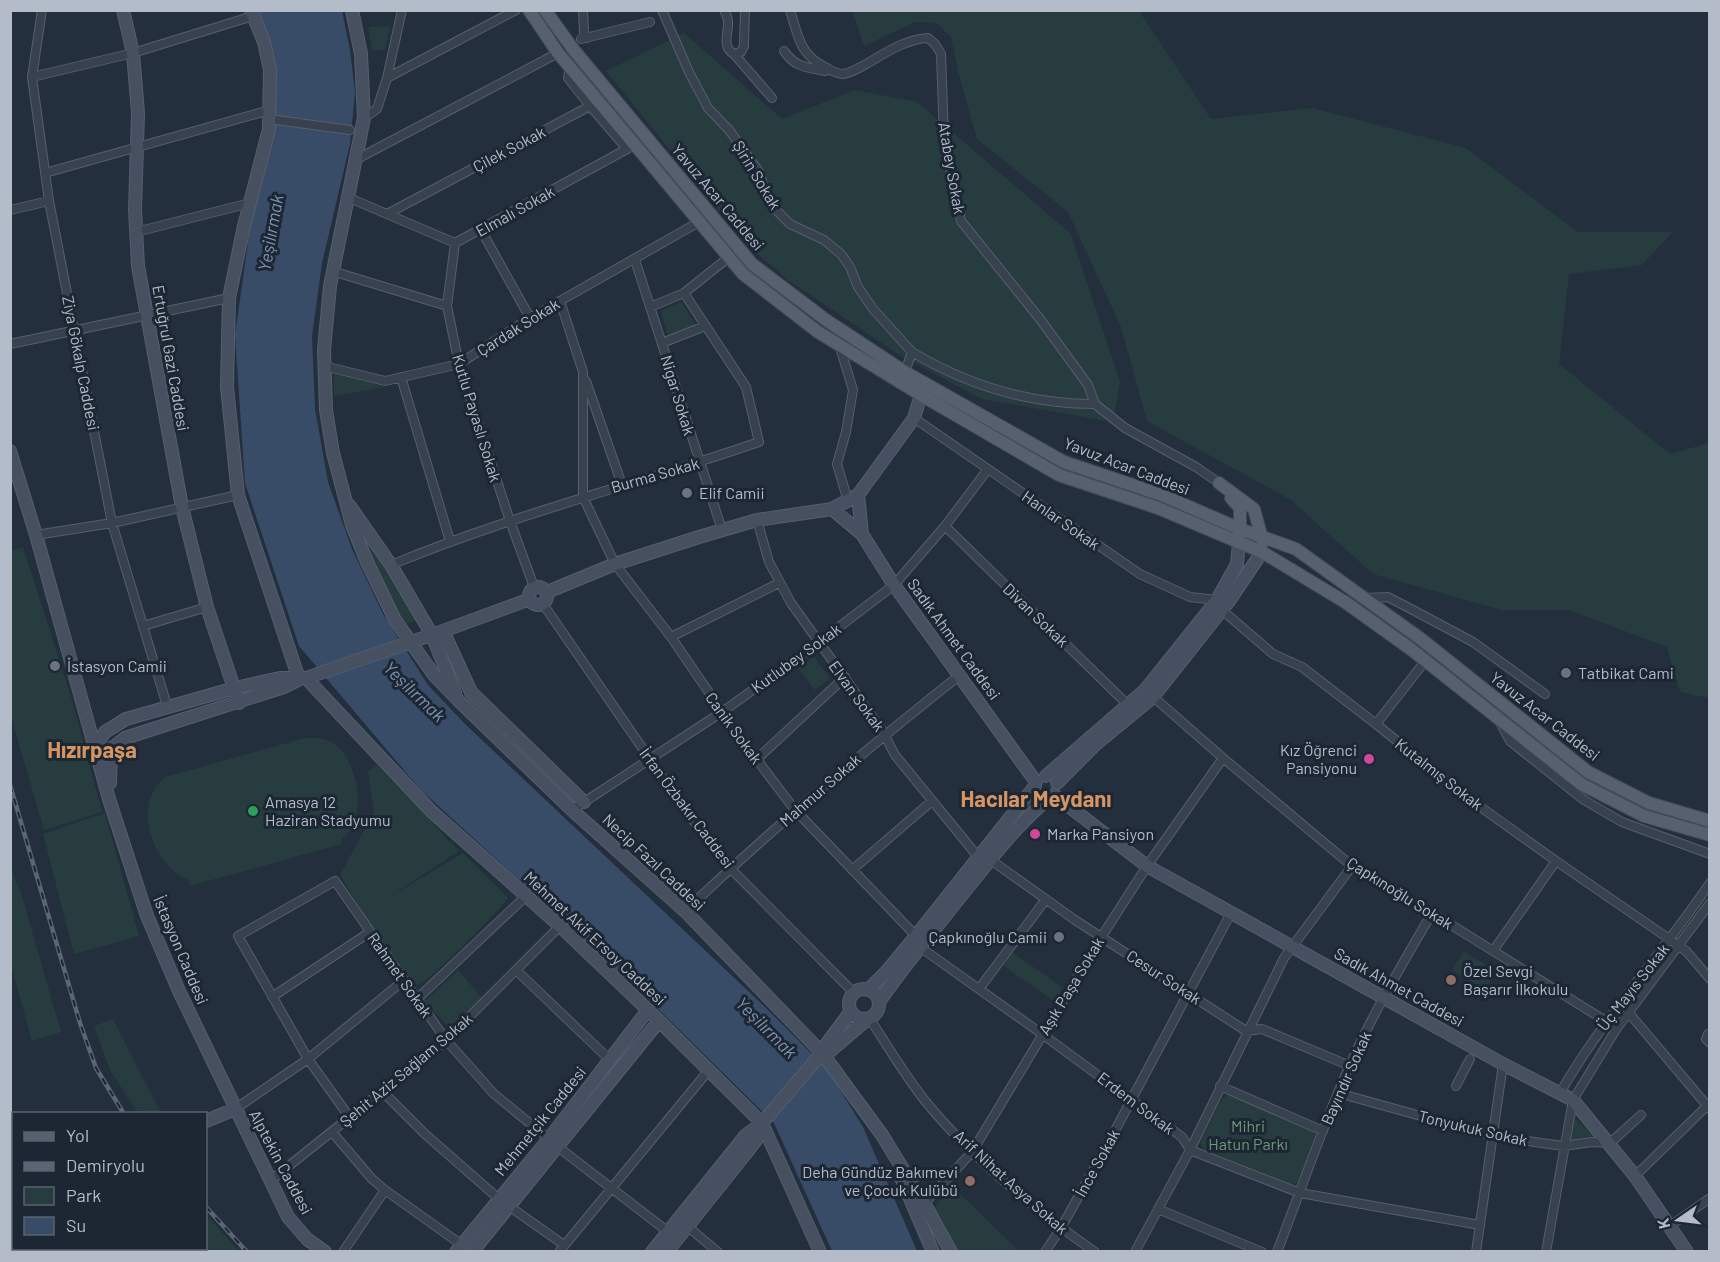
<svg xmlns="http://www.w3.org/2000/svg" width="1720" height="1262" viewBox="0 0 1720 1262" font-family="Barlow,sans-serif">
<rect width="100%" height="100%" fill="#242f3e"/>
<path fill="#263c3f" d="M 852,11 L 1141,11 L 1141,14 L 1211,119 L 1312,108 L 1466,148 L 1578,232 L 1673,232 L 1642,265 L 1569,274 L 1559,364 L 1670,454 L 1709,443 L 1709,698 L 1680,692 L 1667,647 L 1569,610 L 1502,610 L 1373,574 L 1291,500 L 1147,421 L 1121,327 L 1068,212 L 977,139 L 959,75 L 951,37 L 937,23 L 915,22 L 864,46 Z
M 390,26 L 385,50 L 372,50 L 368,27 Z
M 684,33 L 782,119 L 855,90 L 917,102 L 1071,234 L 1120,382 L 1113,422 L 982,399 L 898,354 L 788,280 L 745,243 L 606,71 Z
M 681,302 L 696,325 L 668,337 L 661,311 Z
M 334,372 L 385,387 L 334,396 Z
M 358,524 L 420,619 L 405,625 L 373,567 Z
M 23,547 L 72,700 L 102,812 L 44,830 L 11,717 L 11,551 Z
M 445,644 L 473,703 L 555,777 L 550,781 L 469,705 L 439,646 Z
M 814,657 L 830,678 L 815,690 L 798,668 Z
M 305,738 C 313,738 321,737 329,741 C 358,754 371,821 341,839 L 342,844 L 190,886 L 189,880 C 151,866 131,800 166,777 Z
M 377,765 L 459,851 L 386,899 L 463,853 L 508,898 C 498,912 431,980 418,985 L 411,980 L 363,913 L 340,875 L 374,812 L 368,772 Z
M 105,813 L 139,936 L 74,954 L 43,834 Z
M 10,867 L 21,893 L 61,1032 L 32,1041 L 11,965 Z
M 1464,951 L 1496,972 L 1484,991 L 1452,970 Z
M 1012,952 L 1063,988 L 1055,1002 L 1004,966 Z
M 458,970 L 482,998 L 449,1028 L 425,1001 Z
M 113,1019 L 161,1113 L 138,1113 L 110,1070 L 94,1026 Z
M 1228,1094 L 1312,1130 L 1315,1135 L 1298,1182 L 1291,1185 L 1204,1149 L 1200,1142 L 1222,1099 Z
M 1575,1119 L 1593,1135 L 1594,1136 L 1573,1140 L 1571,1139 Z
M 952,1186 L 1019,1251 L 957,1251 L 933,1209 Z
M 206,1215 L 239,1251 L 209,1251 L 206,1247 Z"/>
<path fill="#394c67" d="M 258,11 L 342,11 L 350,50 L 355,92 L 350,144 L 322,263 L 312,336 L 315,409 L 328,482 L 352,549 L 383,614 L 428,685 L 465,724 L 766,1008 L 827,1069 L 863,1127 L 917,1251 L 832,1251 L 774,1123 L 647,998 L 420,789 L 299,646 L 245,483 L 235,335 L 273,66 L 263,21 Z"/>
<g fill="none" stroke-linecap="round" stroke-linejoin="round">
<g stroke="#565f6c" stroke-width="10">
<path id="street" d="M 42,10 L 32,77 L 49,201 L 112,523 L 168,709
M 583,10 L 584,33 L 587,38
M 662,10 L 689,72 L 708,108 L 729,130 L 760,173 L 766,195 L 774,208 L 790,224 L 824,240 L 841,254 L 850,267 L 858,287 L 873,309 L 912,352 L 905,372
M 724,10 C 725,12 728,19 728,21 C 729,33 721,47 734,54 L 741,52 L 744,46 L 745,10
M 790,10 C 798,36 800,55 825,67 C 830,70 837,74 843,74 C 851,73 861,67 868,63 C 887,52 906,39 928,38 L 935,44 L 941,54 L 944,139 L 961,221 L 1040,319 L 1088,385 L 1095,404 C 1029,404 969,386 912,352
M 581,39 L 650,22
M 784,51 C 796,68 806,67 825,71
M 734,54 L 772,98
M 32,77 L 133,53 L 253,16
M 387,78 L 402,10
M 364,118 L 377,109 L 387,78 L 516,10
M 269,119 L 350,130
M 357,159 L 558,53
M 45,173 L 270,110
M 347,197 L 455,243 L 627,149 L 590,106
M 10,210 L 49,201
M 387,214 L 590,106 L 568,78 L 570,67
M 481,230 L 530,318
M 136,232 L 250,203
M 455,243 L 447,306 L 459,364 L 510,521 L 534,587
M 635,260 L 722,530
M 332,271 L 447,306
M 560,301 L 583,372 L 583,497 L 615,564 L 671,637 L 736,732 L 795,810 L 916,936
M 650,307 L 684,293 L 729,257
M 662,343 L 705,326
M 10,344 L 229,298
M 839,344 L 853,390 L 846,432 L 837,464 L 848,501
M 324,366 L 385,381 L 459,364 L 530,318 L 699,222
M 401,377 L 450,541
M 586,381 L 622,485
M 1095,404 L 1125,428 L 1196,467 L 1219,483
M 914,418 L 1140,574 L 1190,597 L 1217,600 L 1222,610 L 1273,654 L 1302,667 L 1376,724 L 1461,793 L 1556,861 L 1678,945 L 1687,952 L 1710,979
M 757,520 L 769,562 L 791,603 L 882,730 L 895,755 L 979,858
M 945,526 L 1127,704
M 36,535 L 112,523 L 238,495
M 391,565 C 511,515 637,484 759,442 L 746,387 L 684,293
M 1365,598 L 1388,597 L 1411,609 L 1473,642 L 1545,694
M 543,604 L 685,810 L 730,868 L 854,993
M 143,626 L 207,607
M 671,637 L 779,583
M 1150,694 L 1223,758 L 1352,866 L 1432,913 L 1617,1028
M 1500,722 L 1510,741 L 1584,800 L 1622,822 L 1710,854
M 1376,724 L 1426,660
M 757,759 L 845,677
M 572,810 L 722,712 L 818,643 L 894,585 L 945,526 L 988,469
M 991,860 L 1075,920 L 1246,1031 L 1262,1029 L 1350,1066
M 852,870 L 932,801
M 685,911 C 773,828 865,750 960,675
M 920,947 L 1042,1034 L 1182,1137 L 1190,1150 L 1300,1193 L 1480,1225
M 1493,951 L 1556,861
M 517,971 L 610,1060
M 979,989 L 1046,899
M 272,997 L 370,932
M 417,999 L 526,896
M 1628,1012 L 1710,1109
M 869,1018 C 888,1046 905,1076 926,1102 C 973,1159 1035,1210 1095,1252
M 1708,1034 L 1706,1039 L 1710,1043
M 1220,1086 L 1323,1131
M 1456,1086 L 1470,1059
M 383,1092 L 425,1134 L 499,1199 L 564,1245
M 1338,1093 L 1493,1136 L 1563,1146 L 1592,1142 L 1610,1143 L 1641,1115
M 1560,1093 C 1603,1018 1661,955 1710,883
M 235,1109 L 308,1059 L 403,981
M 350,1118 L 308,1059 L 238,936 L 335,881 L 446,1040 L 494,1094 L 549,1139
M 332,1132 L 372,1179 L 385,1190
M 558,1147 L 667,1231
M 1635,1176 L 1709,1104
M 270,1181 L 446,1040 L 560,926
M 921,1207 L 972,1152 L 1102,936 L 1147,866 L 1223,758
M 1158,1209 L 1262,1252
M 687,1226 L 718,1252
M 1670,1226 L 1710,1198
M 10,1229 L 14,1233
M 25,1248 L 27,1252
M 343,1252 L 385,1190 L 462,1245
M 559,1252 L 709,1070
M 1045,1252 L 1061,1228 L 1111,1138 L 1231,913
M 1135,1252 L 1190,1150 L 1284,958 L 1352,866
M 1277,1252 C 1301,1190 1322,1127 1349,1067 C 1373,1013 1403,963 1432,913
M 1476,1252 L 1503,1064
M 1546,1252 L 1573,1100 L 1617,1028 L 1710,903"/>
</g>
<g stroke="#565f6c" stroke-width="14">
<path id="secondary" d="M 123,10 L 133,53 L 138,113 L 135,209 L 138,266 L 182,507 L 207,607 L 239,703
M 251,10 L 264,42 L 270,70 L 269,129 L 244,226 L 229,298 L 227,387 L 238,495 L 299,679
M 352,10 L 361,54 L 364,118 L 330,286 L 324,350 L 326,410 L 333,453 L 352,525 L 367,562 L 395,620 L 434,675 L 458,700 L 572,810 L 685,911 L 822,1053 L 882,1135 L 925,1205 L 951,1252
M 10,451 L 36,535 L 109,799 L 147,916 L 179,991 L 288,1217 L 307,1239 L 325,1252
M 858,495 L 862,534
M 349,505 L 391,565 L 432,635 L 455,693
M 832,509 L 862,534 L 894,585 L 1036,782
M529 596a9 9 0 1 1 18 0a9 9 0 1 1-18 0Z
M 547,592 L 615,564 L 699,537 L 757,520 L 832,509 L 858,495 L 914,418 L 921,395
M 443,631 L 471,692 L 584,802
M 306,678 L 431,811 L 560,926 L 648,1010 L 762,1123 L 820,1252
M 96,746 L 105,732 L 126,719 L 235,688 L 280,678 L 306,678 L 443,631 L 530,599
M 1046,776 L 1145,690 L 1217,600 L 1237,564 L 1239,543
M 110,783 L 111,749 L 125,738 L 284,687 L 298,680
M 1057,783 L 1097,743 L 1153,697 L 1229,601 L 1262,552
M 1054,795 L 1147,866 L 1503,1064 L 1573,1100 L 1635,1176 L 1687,1252
M849 1004a15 15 0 1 1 30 0a15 15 0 1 1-30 0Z
M 868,990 L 887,971 L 916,936 L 1035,786
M 879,1002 C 903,967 931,934 957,901 C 986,865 1014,827 1049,798
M 822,1053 L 829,1052 L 869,1018
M 206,1121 L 235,1109
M 902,1180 L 933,1252
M 10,1206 L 14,1205
M 456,1252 L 549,1139 L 648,1010
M 472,1252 L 659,1021
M 652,1252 L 746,1135 L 762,1123 L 822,1053 L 825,1046 L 851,1011
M 667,1252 L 747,1152 L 756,1140 L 762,1124"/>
</g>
<g stroke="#414a57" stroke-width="14">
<path id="primary" d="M 529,10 L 558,53 L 743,274 L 818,332 L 921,395 L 1059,475 L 1158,508 L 1262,552 L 1345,602 L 1412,650 L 1581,784 L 1644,816 L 1710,835
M 545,10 L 573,49 L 752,264 L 826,320 L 905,372 L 1064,462 L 1162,495 L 1240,529 L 1296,549 L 1421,639 L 1588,772 L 1649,803 L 1710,821
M 1219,483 L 1254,509 L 1263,542
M 1231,498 L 1240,508 L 1240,534"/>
</g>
<use href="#street" stroke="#38414e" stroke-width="8"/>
<use href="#secondary" stroke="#465061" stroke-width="12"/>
<use href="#primary" stroke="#56606e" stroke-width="12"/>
<g stroke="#5a6575" stroke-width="4.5">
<path id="rail" d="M 10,785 L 80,1023 L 96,1068 L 124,1114
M 206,1207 L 247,1252"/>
</g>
<use href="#rail" stroke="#1d2633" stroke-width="2" stroke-dasharray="7" stroke-linecap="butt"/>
</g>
<g fill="#6b7280" stroke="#1d2633" stroke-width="2">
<circle cx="687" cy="493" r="6"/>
<circle cx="55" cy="666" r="6"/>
<circle cx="1566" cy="673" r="6"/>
<circle cx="1059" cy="937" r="6"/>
</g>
<g fill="#d1479c" stroke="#1d2633" stroke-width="2">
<circle cx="1369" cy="759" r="6"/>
<circle cx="1035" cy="834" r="6"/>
</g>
<circle fill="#2e9e5b" stroke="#1d2633" stroke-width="2" cx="253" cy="811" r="6"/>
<g fill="#8d6e63" stroke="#1d2633" stroke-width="2">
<circle cx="1451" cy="980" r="6"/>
<circle cx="970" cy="1181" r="6"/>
</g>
<g text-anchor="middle" stroke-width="6" stroke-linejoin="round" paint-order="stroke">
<g font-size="16" fill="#b4bcc9" stroke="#1d2633">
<text transform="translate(509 149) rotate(-28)" y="6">Çilek Sokak</text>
<text transform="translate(952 168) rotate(80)" y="6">Atabey Sokak</text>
<text transform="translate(757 175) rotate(59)" y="6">Şirin Sokak</text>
<text transform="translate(718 197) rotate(50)" y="6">Yavuz Acar Caddesi</text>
<text transform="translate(515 211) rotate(-29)" y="6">Elmalı Sokak</text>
<text transform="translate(518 327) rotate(-32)" y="6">Çardak Sokak</text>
<text transform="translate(171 358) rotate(80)" y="6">Ertuğrul Gazi Caddesi</text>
<text transform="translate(81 363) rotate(79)" y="6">Ziya Gökalp Caddesi</text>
<text transform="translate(678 395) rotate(73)" y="6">Nigar Sokak</text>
<text transform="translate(477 418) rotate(73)" y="6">Kutlu Payaslı Sokak</text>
<text transform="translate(1127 466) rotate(21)" y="6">Yavuz Acar Caddesi</text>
<text transform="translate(655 475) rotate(-16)" y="6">Burma Sokak</text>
<text transform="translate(1061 520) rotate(35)" y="6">Hanlar Sokak</text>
<text transform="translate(1036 615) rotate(44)" y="6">Divan Sokak</text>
<text transform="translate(954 639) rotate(54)" y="6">Sadık Ahmet Caddesi</text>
<text transform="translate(796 658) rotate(-36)" y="6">Kutlubey Sokak</text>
<text transform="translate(857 696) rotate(54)" y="6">Elvan Sokak</text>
<text transform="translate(1545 716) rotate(38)" y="6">Yavuz Acar Caddesi</text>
<text transform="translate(734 728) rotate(54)" y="6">Canik Sokak</text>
<text transform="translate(1439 774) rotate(38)" y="6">Kutalmış Sokak</text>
<text transform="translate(820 790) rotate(-41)" y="6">Mahmur Sokak</text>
<text transform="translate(687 808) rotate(53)" y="6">İrfan Özbakır Caddesi</text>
<text transform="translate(654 862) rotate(43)" y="6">Necip Fazıl Caddesi</text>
<text transform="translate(1400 893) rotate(32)" y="6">Çapkınoğlu Sokak</text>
<text transform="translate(595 938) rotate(43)" y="6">Mehmet Akif Ersoy Caddesi</text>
<text transform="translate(181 950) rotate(67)" y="6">İstasyon Caddesi</text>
<text transform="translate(400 975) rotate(55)" y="6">Rahmet Sokak</text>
<text transform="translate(1164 977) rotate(33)" y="6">Cesur Sokak</text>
<text transform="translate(1071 986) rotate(-59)" y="6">Aşık Paşa Sokak</text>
<text transform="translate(1399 987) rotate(29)" y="6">Sadık Ahmet Caddesi</text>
<text transform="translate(1633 987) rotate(-52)" y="6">Üç Mayıs Sokak</text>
<text transform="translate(406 1070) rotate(-40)" y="6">Şehit Aziz Sağlam Sokak</text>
<text transform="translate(1346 1078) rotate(-66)" y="6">Bayındır Sokak</text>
<text transform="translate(1136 1103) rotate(37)" y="6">Erdem Sokak</text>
<text transform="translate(540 1121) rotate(-51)" y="6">Mehmetçik Caddesi</text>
<text transform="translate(1473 1128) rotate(13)" y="6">Tonyukuk Sokak</text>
<text transform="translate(281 1162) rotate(62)" y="6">Alptekin Caddesi</text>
<text transform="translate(1097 1163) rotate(-61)" y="6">İnce Sokak</text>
<text transform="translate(1011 1182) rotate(42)" y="6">Arif Nihat Asya Sokak</text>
</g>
<g font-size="16" fill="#b4bcc9" stroke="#1d2633" text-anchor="start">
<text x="699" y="499">Elif Camii</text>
<text x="67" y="672">İstasyon Camii</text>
<text x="1578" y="679">Tatbikat Cami</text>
<text x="1357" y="756" text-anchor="end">Kız Öğrenci<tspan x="1357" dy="18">Pansiyonu</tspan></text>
<text x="265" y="808">Amasya 12<tspan x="265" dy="18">Haziran Stadyumu</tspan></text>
<text x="1047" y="840">Marka Pansiyon</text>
<text x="1047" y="943" text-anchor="end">Çapkınoğlu Camii</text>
<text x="1463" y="977">Özel Sevgi<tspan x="1463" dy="18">Başarır İlkokulu</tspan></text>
<text x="958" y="1178" text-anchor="end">Deha Gündüz Bakımevi<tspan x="958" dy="18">ve Çocuk Kulübü</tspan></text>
</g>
<g font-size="16" fill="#6b9a76" stroke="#1d2633">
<text x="1248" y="1132">Mihri<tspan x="1248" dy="18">Hatun Parkı</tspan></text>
</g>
<g font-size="18" font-style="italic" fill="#7c92b1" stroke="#1d2633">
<text transform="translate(271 233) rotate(-80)" y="6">Yeşilırmak</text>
<text transform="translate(414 692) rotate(44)" y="6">Yeşilırmak</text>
<text transform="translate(766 1028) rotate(45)" y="6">Yeşilırmak</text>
</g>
<g font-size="22" font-weight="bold" fill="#d59563" stroke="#1d2633">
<text x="92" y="758">Hızırpaşa</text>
<text x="1036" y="807">Hacılar Meydanı</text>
</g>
</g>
<rect width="1720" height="1262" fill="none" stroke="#b4bcc9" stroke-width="24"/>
<rect x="12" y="1112" width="195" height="138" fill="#1d2633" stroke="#59626f" stroke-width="1.5"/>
<rect x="24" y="1132" width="30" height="9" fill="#56606e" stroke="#59626f" stroke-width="1.5"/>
<text x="66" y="1142" font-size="18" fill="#b4bcc9">Yol</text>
<rect x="24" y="1162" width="30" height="9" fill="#5a6575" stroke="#59626f" stroke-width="1.5"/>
<text x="66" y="1172" font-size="18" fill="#b4bcc9">Demiryolu</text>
<rect x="24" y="1187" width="30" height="18" fill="#263c3f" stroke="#59626f" stroke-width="1.5"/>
<text x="66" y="1202" font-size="18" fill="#b4bcc9">Park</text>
<rect x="24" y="1217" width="30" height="18" fill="#394c67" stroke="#59626f" stroke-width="1.5"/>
<text x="66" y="1232" font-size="18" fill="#b4bcc9">Su</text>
<g transform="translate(1678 1220) rotate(256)" stroke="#1d2633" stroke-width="4.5" paint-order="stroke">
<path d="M0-4.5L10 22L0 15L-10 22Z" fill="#b4bcc9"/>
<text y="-9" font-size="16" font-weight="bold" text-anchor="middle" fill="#b4bcc9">K</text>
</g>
</svg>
